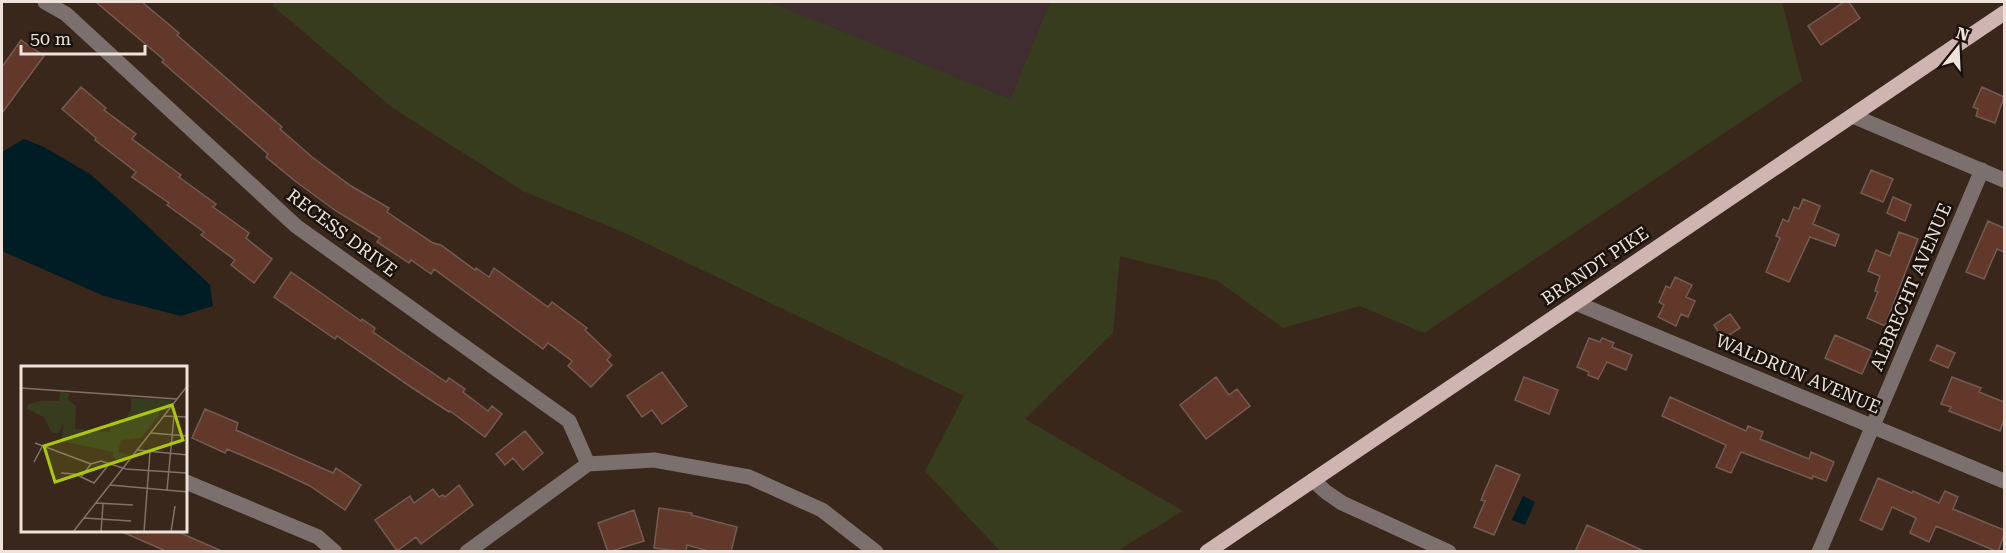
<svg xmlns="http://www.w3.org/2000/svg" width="2006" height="553" viewBox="0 0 2006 553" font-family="'Roboto Serif',serif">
<rect width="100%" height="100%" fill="#39271b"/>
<path fill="#402d32" d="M 754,2 L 1050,2 L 1010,99 Z"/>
<path fill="#373c1f" d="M 274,2 L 769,2 L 1010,99 L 1050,2 L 1782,2 L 1802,81 L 1424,333 L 1360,306 L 1283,328 L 1216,280 L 1120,256 L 1113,333 L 1025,419 L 1183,511 L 1117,551 L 1000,551 L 925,471 L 964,396 L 625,233 L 523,191 L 393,108 L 273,6 Z"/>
<path fill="#001c24" d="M 24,139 L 44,147 L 90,174 L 126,206 L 210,285 L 213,306 L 181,316 L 104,296 L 2,251 L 2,152 Z
M 1523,496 L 1535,502 L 1525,525 L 1512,520 Z"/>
<path fill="#62382b" stroke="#735b53" stroke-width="1.5" d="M 96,2 L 142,2 L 179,33 L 177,35 L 282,127 L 280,129 L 312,157 L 351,186 L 389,208 L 387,212 L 433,243 L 441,245 L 475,270 L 476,268 L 489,277 L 494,268 L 548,307 L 552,302 L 587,328 L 585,330 L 611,355 L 607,360 L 612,365 L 591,387 L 568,366 L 572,361 L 548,343 L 543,349 L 434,269 L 431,274 L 411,260 L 409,263 L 377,242 L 380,238 L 336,211 L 295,181 L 266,157 L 268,154 L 162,62 L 164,60 Z
M 1844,2 L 1849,2 L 1860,18 L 1821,45 L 1808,26 Z
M 21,40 L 44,56 L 2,113 L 2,67 Z
M 81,87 L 106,108 L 104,110 L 136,134 L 132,139 L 181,175 L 179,177 L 216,204 L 213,207 L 249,233 L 246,238 L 272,259 L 254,283 L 231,265 L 235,260 L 201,235 L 204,232 L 167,205 L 169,203 L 132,177 L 136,172 L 95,140 L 96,138 L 62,109 Z
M 1982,87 L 2004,97 L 1995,123 L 1976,116 L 1978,109 L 1973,107 Z
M 1871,170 L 1893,179 L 1883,202 L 1861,193 Z
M 1893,197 L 1911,205 L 1905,221 L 1887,213 Z
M 1803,199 L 1820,206 L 1813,224 L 1839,235 L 1835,246 L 1810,237 L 1789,282 L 1766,272 L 1780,238 L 1776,236 L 1783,219 L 1788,222 L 1794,207 L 1799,209 Z
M 1988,221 L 2004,228 L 2004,252 L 1997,249 L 1984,279 L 1966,272 Z
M 1899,232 L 1918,239 L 1885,326 L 1867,318 L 1878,292 L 1875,291 L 1880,276 L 1868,271 L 1876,250 L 1890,256 Z
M 291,272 L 361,321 L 362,319 L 375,328 L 373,332 L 446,382 L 449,378 L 465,389 L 463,392 L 488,411 L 492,406 L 502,414 L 485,437 L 450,411 L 449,412 L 411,387 L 337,336 L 335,339 L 274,297 Z
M 1675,277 L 1692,285 L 1686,297 L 1695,301 L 1688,317 L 1681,314 L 1676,326 L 1658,317 L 1664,305 L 1659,302 L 1666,286 L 1670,288 Z
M 1730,314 L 1740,328 L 1723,339 L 1714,325 Z
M 1835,335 L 1872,351 L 1862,374 L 1825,358 Z
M 1589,338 L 1600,342 L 1602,338 L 1614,343 L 1612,347 L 1632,355 L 1626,370 L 1607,362 L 1598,379 L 1588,375 L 1589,372 L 1577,367 Z
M 1937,345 L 1955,353 L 1948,368 L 1930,360 Z
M 662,372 L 687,406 L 662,424 L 652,410 L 642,417 L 627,396 Z
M 1216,377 L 1229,395 L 1237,389 L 1250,406 L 1206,439 L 1180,405 Z
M 1524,377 L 1558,390 L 1549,414 L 1515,400 Z
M 1952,377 L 1981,388 L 1979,392 L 2004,402 L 2004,419 L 2000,431 L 1949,411 L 1951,407 L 1941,404 Z
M 1670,397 L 1746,431 L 1748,426 L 1763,432 L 1760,439 L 1809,459 L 1811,452 L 1834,462 L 1826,481 L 1813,476 L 1812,479 L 1741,452 L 1731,473 L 1716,467 L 1726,445 L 1662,416 Z
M 205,409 L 238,423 L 236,430 L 333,473 L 336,468 L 361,485 L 345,510 L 310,486 L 276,470 L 227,449 L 225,453 L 192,438 Z
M 525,431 L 543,453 L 523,470 L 513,458 L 505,465 L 496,454 Z
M 1496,465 L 1520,475 L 1494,535 L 1474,527 L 1485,501 L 1481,500 Z
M 1878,478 L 1912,493 L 1913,491 L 1939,503 L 1945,491 L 1958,497 L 1953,509 L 2004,530 L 2004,535 L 1998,552 L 1936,526 L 1929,542 L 1910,533 L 1916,518 L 1892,507 L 1882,530 L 1860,520 Z
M 459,485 L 473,505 L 421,544 L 416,537 L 397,551 L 375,520 L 410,496 L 414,503 L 433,489 L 439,497 L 443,495 L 445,497 Z
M 659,508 L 692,513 L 691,515 L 737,527 L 731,552 L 712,552 L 687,545 L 686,552 L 654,548 Z
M 634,510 L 644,541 L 608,552 L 598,523 Z
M 1587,525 L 1646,552 L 1575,552 Z
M 120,531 L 176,531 L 224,552 L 168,552 Z"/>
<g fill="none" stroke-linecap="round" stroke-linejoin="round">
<path stroke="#7c706f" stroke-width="15" d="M 45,2 L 66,14 L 296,226 L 569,421 L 588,464
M 1853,116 L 2004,180
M 1576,303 L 2004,481
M 1313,480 L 1326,492 L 1342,503 L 1449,552
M 186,482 L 318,537 L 335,552
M 467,552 L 588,464 L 654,460 L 749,477 L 822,510 L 876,552
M 1819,552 L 1982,170"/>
<path stroke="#ceb5b2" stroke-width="15" d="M 1207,552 L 2004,13"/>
</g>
<g text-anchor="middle" stroke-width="5" stroke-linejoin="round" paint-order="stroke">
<g font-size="18" fill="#eee2da" stroke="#1a120c">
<text transform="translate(342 233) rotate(37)" y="6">RECESS DRIVE</text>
<text transform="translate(1595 266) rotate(-34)" y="6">BRANDT PIKE</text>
<text transform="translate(1911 287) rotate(-67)" y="6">ALBRECHT AVENUE</text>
<text transform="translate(1798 374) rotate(23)" y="6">WALDRUN AVENUE</text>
</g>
</g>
<g transform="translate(21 366)">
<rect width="166" height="166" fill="#39271b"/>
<path d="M 39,26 L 48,27 L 47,34 L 55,40 L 54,63 L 89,66 L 90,55 L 105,52 L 110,44 L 110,32 L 151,34 L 146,41 L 136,42 L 139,48 L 120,72 L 100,74 L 97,86 L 109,89 L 102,97 L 92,91 L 92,86 L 40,75 L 43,57 L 37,67 L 31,67 L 23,51 L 6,43 L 7,38 L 20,35 L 38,35 Z" fill="#373c1f"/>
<path fill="none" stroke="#817267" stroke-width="1.5" d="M 0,22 L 156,33M 143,50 L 167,51M 130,67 L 167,70M 14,77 L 70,98M 116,84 L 167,89M 13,96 L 22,79M 40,107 L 54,108 L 73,117 L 89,97M 60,111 L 70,98 L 80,95 L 105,103 L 165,107M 89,119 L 167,126M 146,124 L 153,50M 75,137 L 112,139M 63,152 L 110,155M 52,166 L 167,19M 80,166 L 82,138M 123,166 L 129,86M 150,166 L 154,140"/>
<path fill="#adc60e" fill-opacity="0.15" stroke="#adc60e" stroke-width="3" d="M 151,39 L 162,74 L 34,116 L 23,80 Z"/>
<rect width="166" height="166" fill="none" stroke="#eee2da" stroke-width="3"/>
</g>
<rect width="2006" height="553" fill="none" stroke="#eee2da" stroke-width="6"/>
<g transform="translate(1958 48) rotate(18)" stroke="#1a120c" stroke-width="4.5" paint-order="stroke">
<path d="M0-4.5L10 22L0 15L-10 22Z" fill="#eee2da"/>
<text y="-9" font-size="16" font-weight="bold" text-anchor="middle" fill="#eee2da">N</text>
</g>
<path d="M21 45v9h124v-9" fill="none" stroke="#eee2da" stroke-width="3"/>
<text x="30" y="45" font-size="18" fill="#eee2da" stroke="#1a120c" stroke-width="4.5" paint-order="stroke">50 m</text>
</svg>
